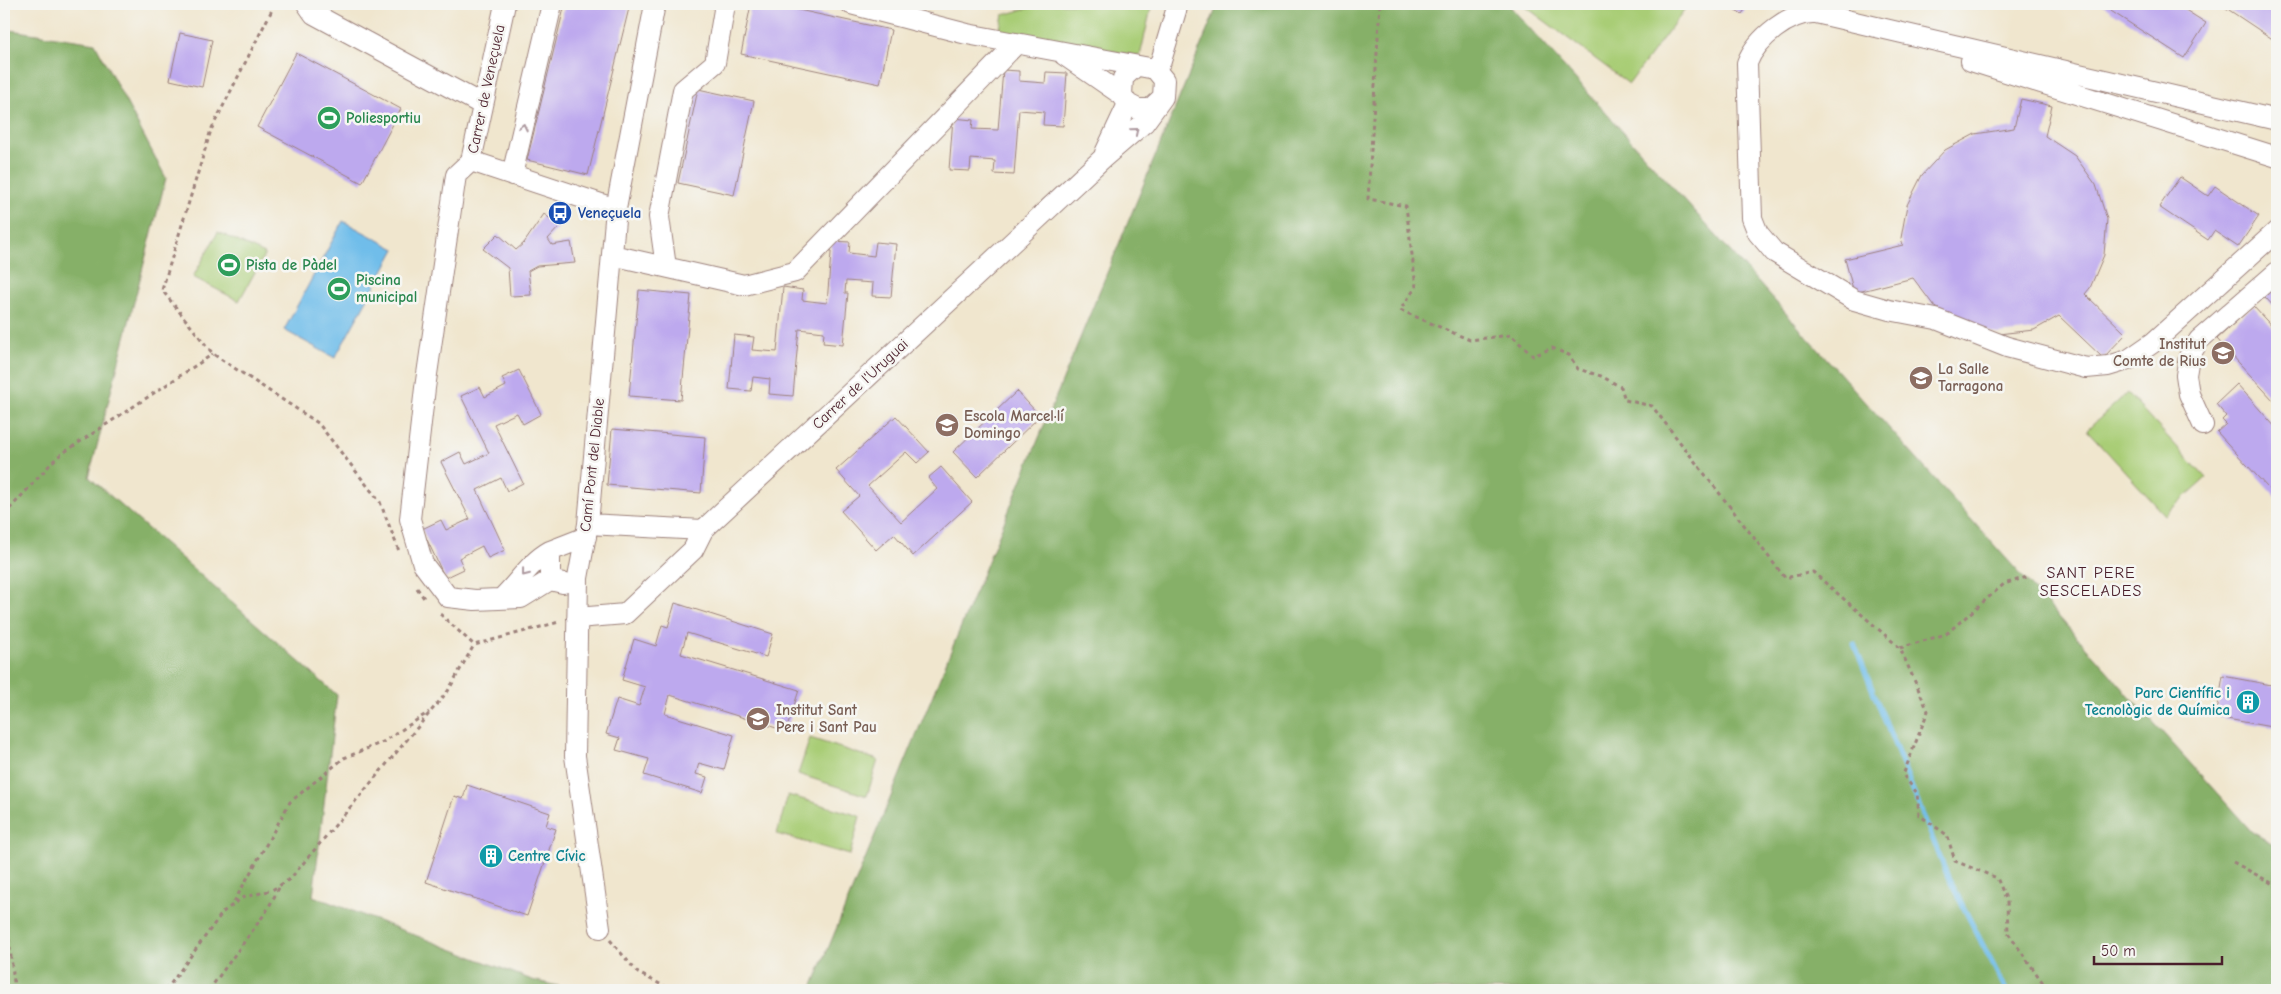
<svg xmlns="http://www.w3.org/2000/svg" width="2281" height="994" viewBox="0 0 2281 994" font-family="'Comic Neue',sans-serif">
<rect width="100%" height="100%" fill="#f6f6f2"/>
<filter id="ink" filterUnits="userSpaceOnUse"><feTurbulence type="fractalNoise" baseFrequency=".02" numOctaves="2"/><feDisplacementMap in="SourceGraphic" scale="10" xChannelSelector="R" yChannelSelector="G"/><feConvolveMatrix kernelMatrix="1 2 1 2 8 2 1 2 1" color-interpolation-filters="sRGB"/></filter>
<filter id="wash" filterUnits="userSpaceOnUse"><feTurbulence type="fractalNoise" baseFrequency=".0096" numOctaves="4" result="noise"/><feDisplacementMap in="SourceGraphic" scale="20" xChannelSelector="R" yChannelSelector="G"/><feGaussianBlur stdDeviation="1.12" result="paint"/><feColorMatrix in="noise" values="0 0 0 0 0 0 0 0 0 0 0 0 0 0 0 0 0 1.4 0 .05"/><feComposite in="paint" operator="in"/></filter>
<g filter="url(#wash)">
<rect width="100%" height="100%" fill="#f0e6ce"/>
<path fill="#a9cd76" stroke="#7a7650" d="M 1044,4 L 1152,4 L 1140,56 L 999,32 L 1003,15 Z
M 1522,4 L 1683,4 L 1687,6 L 1629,84 Z
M 218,232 L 265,254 L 239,301 L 193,277 Z
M 2127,393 L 2206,478 L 2165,515 L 2087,430 Z
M 810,738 L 878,760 L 867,796 L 798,774 Z
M 788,795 L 860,816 L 850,855 L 777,834 Z"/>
<path fill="#86b067" stroke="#686849" d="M 1218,4 L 1508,4 L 2252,832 L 2277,846 L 2277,990 L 811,990 Z
M 4,29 L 95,43 L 166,178 L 89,477 L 337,695 L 313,896 L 532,980 L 575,990 L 4,990 Z"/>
<path fill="#70bdea" stroke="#5d6e8a" d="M 343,221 L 395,249 L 335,358 L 284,330 Z"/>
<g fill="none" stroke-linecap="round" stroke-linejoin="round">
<path stroke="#70bdea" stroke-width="5" d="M 1854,644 L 1948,877 L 2006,990"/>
</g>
<g id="blocks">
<path fill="#bda9ee" d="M 565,4 L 630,4 L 588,175 L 527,160 Z
M 751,4 L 771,4 L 891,30 L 880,84 L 741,54 Z
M 1726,4 L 1749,4 L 1742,14 Z
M 1972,4 L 1984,4 L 1980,9 Z
M 2100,4 L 2176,4 L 2206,23 L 2184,58 Z
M 2220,4 L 2277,4 L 2277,42 Z
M 180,33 L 212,40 L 202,87 L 170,80 Z
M 296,53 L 401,109 L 362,183 L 257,127 Z
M 1003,70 L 1019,71 L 1019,81 L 1045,83 L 1046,72 L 1067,73 L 1063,126 L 1043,125 L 1044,112 L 1019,110 L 1014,175 L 994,174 L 995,161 L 971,159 L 970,171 L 949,170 L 953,118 L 973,120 L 972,129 L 998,130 Z
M 698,89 L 754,101 L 734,195 L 678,183 Z
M 2021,99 L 2052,106 L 2045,136 L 2075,156 L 2096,185 L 2107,219 L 2104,255 L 2090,288 L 2085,294 L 2126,334 L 2103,358 L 2059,316 L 2034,330 L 1998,334 L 1964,325 L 1934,306 L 1913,278 L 1854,293 L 1845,259 L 1903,245 L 1901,238 L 1907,205 L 1922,175 L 1945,150 L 1975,134 L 2014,128 Z
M 2180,177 L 2208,196 L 2215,186 L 2259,216 L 2238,247 L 2214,231 L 2208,240 L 2159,207 Z
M 544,214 L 560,226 L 548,239 L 552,245 L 571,242 L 575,263 L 537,266 L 528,271 L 531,295 L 510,296 L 508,268 L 483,249 L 498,234 L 516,250 L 524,243 Z
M 832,241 L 850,242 L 849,253 L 874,256 L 876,242 L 896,244 L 891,297 L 872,296 L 873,283 L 846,281 L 845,293 L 848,293 L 843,345 L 823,343 L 824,332 L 799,329 L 793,396 L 769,394 L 770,379 L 753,377 L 751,391 L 729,389 L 734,335 L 754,337 L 752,350 L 777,352 L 783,287 L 803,290 L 802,300 L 827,303 Z
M 2277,285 L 2277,310 L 2265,297 Z
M 639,290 L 691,295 L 681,400 L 629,396 Z
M 2253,306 L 2277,332 L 2277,398 L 2274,401 L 2217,339 Z
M 519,370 L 541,414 L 523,424 L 517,413 L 494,424 L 523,483 L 507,491 L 501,478 L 477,490 L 505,550 L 488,558 L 482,546 L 459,558 L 464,569 L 445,578 L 422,529 L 441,520 L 446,530 L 470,519 L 441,462 L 460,452 L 466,464 L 489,453 L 461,396 L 480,387 L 485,397 L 506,386 L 502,378 Z
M 2237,384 L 2277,429 L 2277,498 L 2217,432 L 2226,424 L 2222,420 L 2226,416 L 2216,404 Z
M 1017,391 L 1040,416 L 977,477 L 953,452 Z
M 896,416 L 929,452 L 917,463 L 906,452 L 868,486 L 901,522 L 937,489 L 928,478 L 941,467 L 972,502 L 913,556 L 894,534 L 876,550 L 841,511 L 859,496 L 836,470 Z
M 612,429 L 705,437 L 701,493 L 607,485 Z
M 675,603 L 773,634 L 766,657 L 687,633 L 681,654 L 799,690 L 786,731 L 670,695 L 665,714 L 734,735 L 724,770 L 699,763 L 696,774 L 707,777 L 702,793 L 644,775 L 649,759 L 616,750 L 620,738 L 606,734 L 617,699 L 639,706 L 645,687 L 622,680 L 634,639 L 656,646 L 662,625 L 668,627 Z
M 2276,643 L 2277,643 L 2277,664 L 2273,663 Z
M 2223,676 L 2277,686 L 2277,728 L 2216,717 Z
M 467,785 L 550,813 L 546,826 L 556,829 L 527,916 L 426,882 L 454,796 L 463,799 Z"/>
</g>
</g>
<g filter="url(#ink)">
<use href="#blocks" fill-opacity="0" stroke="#9d827c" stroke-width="1"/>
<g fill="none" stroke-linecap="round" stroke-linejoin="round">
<g stroke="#9d827c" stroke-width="22">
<path id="minor" d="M 307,4 L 314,14 L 483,105
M 505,4 L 471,161 L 616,209
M 851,4 L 967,34 L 1155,69 L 1164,80 L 1163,97 L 1150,109 L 1138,109 L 1128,104 L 1122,95 L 1123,78 L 1135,67
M 1064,55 L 1122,95
M 1971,61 L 2277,157
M 1155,69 L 1161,61 L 1178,4
M 2277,120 L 1816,13 C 1790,11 1756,39 1747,63 L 1752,218 L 1758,233 L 1774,252 L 1854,300 L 1889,310 L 1936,319 L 2007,347 L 2086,368 L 2108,366 L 2128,360 L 2154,342 L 2277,231
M 1105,153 L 1128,104
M 471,161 L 456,175 L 425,388 L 410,519 L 423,564 L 448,597 L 475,600 L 521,598 L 550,580
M 512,175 L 552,4
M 612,255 L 744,285 L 795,272 L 1017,43
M 666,267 L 659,217 L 683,90 L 715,63 L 725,4
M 2203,425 L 2189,394 L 2186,375 L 2189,357 L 2199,340 L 2277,272
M 588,524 L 703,530 L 1102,159 L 1144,123 L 1163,97
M 563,583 L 550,580 L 550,551 L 586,537
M 502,598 C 518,583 530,562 550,551
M 577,618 L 625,614 L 693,550 L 703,530
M 600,928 L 575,756 L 578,578 L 588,524 L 616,209 L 655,4"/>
</g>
<path stroke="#9d827c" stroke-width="3" stroke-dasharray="4 4" stroke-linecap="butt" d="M 275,4 L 211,130 L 162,290 L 213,354 L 318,423 L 380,502 L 399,551
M 1380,4 L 1368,199 L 1406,206 L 1416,287 L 1400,310 L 1470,340 L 1511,335 L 1533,356 L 1552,348 L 1569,355 L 1578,369 L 1601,376 L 1621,387 L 1625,400 L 1652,406 L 1785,578 L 1813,572 L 1900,648 L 1928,711 L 1903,775 L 1917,793 L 1919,815 L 1947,835 L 1955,861 L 1997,878 L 2007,901 L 2008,933 L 2048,990
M 4,515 L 57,457 L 213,354
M 417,588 L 426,601
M 440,614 L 474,645 L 559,622
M 1900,648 L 1946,634 L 2004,584 L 2027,577
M 2233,862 L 2277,886
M 4,899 L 15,990
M 234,902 L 290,802 L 344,758 L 383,742 L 429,712
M 610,940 L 638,973 L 672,990
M 166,990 L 223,912 L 242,898 L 272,890 L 290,879 L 448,691 L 474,645
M 209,990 L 266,912 L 280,886"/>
<use href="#minor" stroke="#fff" stroke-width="20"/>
</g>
<defs><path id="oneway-chevron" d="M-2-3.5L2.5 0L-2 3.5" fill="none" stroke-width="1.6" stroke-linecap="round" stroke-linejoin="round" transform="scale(1.25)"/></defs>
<g stroke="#ae9aa0">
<use href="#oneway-chevron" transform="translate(523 127) rotate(-77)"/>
<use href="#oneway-chevron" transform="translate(1135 131) rotate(-40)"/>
<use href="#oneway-chevron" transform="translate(525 573) rotate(128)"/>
</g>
</g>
<defs>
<g id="stadium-disc" transform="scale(1.25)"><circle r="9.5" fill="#2e9e5b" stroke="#f6f6f2"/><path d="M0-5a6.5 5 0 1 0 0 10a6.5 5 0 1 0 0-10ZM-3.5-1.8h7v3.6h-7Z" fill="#fff"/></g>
<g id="bus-disc" transform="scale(1.25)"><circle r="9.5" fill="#1a4fb4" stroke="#f6f6f2"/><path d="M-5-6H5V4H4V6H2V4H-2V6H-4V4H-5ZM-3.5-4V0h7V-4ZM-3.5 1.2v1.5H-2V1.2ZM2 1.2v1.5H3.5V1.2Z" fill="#fff"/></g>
<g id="school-disc" transform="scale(1.25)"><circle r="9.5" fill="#8d6e63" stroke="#f6f6f2"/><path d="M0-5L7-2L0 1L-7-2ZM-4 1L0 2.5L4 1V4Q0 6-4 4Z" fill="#fff"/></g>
<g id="building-disc" transform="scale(1.25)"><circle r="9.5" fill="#0f9aa8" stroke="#f6f6f2"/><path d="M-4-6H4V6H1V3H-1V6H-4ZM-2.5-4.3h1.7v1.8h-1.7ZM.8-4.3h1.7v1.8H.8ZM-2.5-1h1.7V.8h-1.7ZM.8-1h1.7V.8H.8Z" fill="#fff"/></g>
</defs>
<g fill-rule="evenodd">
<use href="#stadium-disc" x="329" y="118"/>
<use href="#bus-disc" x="560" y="213"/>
<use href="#stadium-disc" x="229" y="265"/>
<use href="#stadium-disc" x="339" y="289"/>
<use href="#school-disc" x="2223" y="353"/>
<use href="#school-disc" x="1921" y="378"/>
<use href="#school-disc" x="947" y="425"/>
<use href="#building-disc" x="2248" y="702"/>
<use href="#school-disc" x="758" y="719"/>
<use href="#building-disc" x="491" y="856"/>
</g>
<g text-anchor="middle" stroke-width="5" stroke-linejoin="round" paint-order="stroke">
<g font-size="15" fill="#4a1f2b" stroke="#f6f6f2">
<text transform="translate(486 89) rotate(-78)" y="5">Carrer de Veneçuela</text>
<text transform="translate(860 384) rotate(-43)" y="5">Carrer de l'Uruguai</text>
<text transform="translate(592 465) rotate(-84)" y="5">Camí Pont del Diable</text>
</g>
<g font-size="15" font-weight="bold" fill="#27864d" stroke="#f6f6f2" text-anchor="start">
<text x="346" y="123">Poliesportiu</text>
<text x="246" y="270">Pista de Pàdel</text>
<text x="356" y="285">Piscina<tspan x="356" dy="17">municipal</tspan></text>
</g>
<g font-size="15" font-weight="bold" fill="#164399" stroke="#f6f6f2" text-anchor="start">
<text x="578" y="218">Veneçuela</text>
</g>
<g font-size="15" font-weight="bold" fill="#785e54" stroke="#f6f6f2" text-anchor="start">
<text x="2206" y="349" text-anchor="end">Institut<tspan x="2206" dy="17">Comte de Rius</tspan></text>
<text x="1938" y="374">La Salle<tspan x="1938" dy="17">Tarragona</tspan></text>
<text x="964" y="421">Escola Marcel·lí<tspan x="964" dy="17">Domingo</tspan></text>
<text x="776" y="715">Institut Sant<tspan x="776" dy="17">Pere i Sant Pau</tspan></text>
</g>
<g font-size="15" font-weight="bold" fill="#0d838f" stroke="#f6f6f2" text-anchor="end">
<text x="2230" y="698">Parc Científic i<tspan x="2230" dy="17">Tecnològic de Química</tspan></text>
<text x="508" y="861" text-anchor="start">Centre Cívic</text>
</g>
<g font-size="16" letter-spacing="1" fill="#4a1f2b" stroke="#f6f6f2">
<text x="2091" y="578">SANT PERE<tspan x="2091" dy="18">SESCELADES</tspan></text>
</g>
</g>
<rect width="2281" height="994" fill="none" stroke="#f6f6f2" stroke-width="20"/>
<path d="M2094 956v8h128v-8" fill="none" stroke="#4a1f2b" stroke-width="2.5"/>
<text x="2101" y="956" font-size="15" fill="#4a1f2b" stroke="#f6f6f2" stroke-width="4" paint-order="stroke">50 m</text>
</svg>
